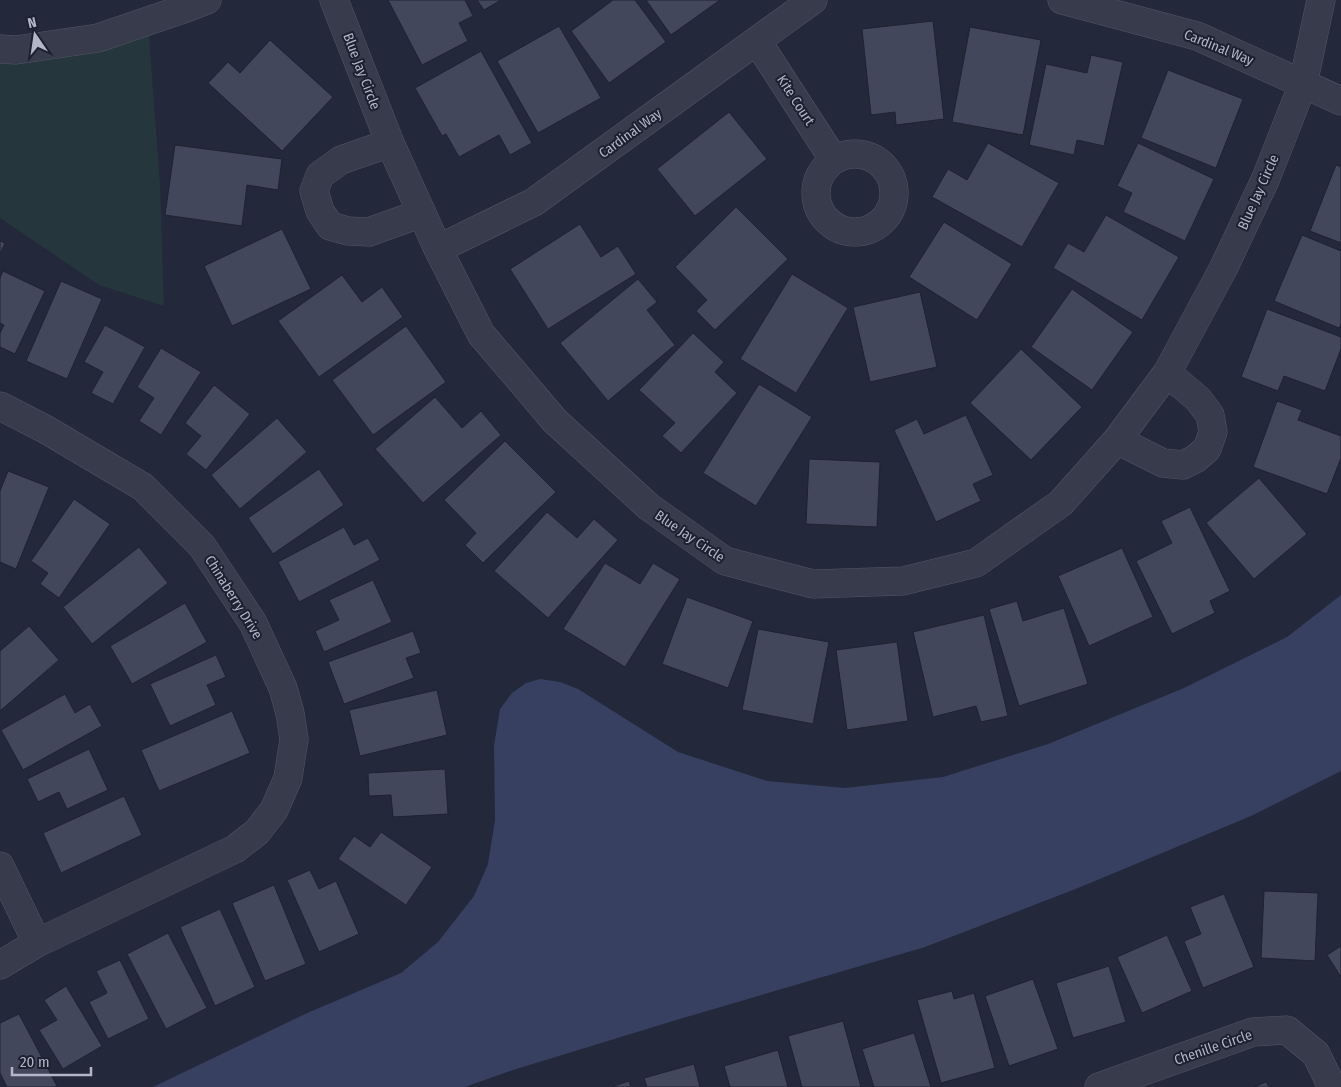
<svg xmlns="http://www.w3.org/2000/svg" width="1341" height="1087" viewBox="0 0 1341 1087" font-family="'Fira Sans Condensed',sans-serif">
<rect width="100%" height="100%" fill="#23283a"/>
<path fill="#26363d" d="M 148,22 L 160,184 L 164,306 L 99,285 L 0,218 L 0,49 Z"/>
<path fill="#374061" d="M 1341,595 L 1341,771 L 1251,816 L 1078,888 L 925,947 L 673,1021 L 513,1070 L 465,1087 L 153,1087 L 305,1014 L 401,973 L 438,942 L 474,896 L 488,864 L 495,820 L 494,746 L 500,709 L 512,693 L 526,683 L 540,679 L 560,682 L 578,689 L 678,752 L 767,781 L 845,788 L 943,777 L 1048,744 L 1184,688 L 1287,637 Z"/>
<path fill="#42475c" stroke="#1e2232" d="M 388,0 L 465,0 L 473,16 L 459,23 L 468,41 L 422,65 Z
M 477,0 L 501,0 L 484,10 Z
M 613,0 L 635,0 L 666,42 L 609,83 L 571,31 Z
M 646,0 L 720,0 L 671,35 Z
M 933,21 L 944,119 L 896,125 L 895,112 L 871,115 L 862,29 Z
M 559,26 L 601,98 L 538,133 L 497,61 Z
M 970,27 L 1041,40 L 1023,135 L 952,122 Z
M 270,40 L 333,97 L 282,151 L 208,83 L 228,62 L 240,73 Z
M 481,51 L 532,143 L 510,155 L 499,135 L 459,157 L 446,134 L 442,136 L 415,88 Z
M 1091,55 L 1123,62 L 1104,146 L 1077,140 L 1074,155 L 1029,145 L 1046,64 L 1087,73 Z
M 1168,70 L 1243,99 L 1216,168 L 1141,138 Z
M 729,112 L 767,159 L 695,216 L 657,169 Z
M 988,143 L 1059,183 L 1022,247 L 932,197 L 948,169 L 967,180 Z
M 1138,143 L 1214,179 L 1185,241 L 1123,212 L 1132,193 L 1117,186 Z
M 175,145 L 282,159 L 278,190 L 247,185 L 242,226 L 165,215 Z
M 1336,165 L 1341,167 L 1341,243 L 1310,231 Z
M 736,207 L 788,259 L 715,330 L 696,311 L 707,300 L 675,267 Z
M 1106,215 L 1179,257 L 1142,320 L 1053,268 L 1068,243 L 1084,252 Z
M 944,222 L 1012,264 L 977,320 L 909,277 Z
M 580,224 L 601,257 L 618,246 L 636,274 L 548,329 L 510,269 Z
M 282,229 L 311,289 L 232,326 L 204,266 Z
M 1302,235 L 1341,251 L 1341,324 L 1339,328 L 1274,301 Z
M 0,241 L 5,243 L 0,254 Z
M 3,271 L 45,291 L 15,354 L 0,347 L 0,333 L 4,325 L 0,323 L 0,278 Z
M 792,274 L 848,308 L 796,393 L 740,359 Z
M 342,275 L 362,302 L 382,287 L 403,317 L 319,377 L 278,321 Z
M 638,279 L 657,302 L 647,310 L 675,345 L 608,401 L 560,343 Z
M 61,281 L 102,299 L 67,379 L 26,361 Z
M 1072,289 L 1133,332 L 1092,390 L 1031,347 Z
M 920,292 L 937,367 L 870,382 L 853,307 Z
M 1267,309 L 1341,337 L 1341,349 L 1325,391 L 1284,376 L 1278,391 L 1241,377 Z
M 105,325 L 145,347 L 113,404 L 91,393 L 103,372 L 84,362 Z
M 406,326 L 446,382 L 373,435 L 332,380 Z
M 693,333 L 724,362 L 715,372 L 737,393 L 681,453 L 662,436 L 675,423 L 639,390 Z
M 161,348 L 201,372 L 161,435 L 139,421 L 154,398 L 137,387 Z
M 1021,349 L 1082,407 L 1031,460 L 970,403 Z
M 759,384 L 812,417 L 756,506 L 703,473 Z
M 214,385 L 250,414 L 206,470 L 186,454 L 201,436 L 185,423 Z
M 435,397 L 462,428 L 481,411 L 501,435 L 423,503 L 375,449 Z
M 1277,401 L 1302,410 L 1298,420 L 1341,436 L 1341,458 L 1327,494 L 1253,467 Z
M 966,415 L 993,475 L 973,484 L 981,501 L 936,522 L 894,430 L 917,419 L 924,434 Z
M 277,418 L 307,452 L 240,509 L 211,475 Z
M 505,441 L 556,492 L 483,563 L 465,545 L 476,533 L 444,500 Z
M 809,459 L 880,462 L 877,527 L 806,524 Z
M 319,469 L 344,505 L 273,554 L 248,518 Z
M 8,471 L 49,487 L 16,569 L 0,562 L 0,491 Z
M 1259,478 L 1307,534 L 1254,579 L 1206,523 Z
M 74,499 L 110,524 L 59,598 L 40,584 L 48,573 L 31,561 Z
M 1190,507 L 1230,591 L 1210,601 L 1215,613 L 1172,634 L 1136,561 L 1172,543 L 1161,521 Z
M 547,512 L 577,538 L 594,519 L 618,540 L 548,618 L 494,571 Z
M 344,527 L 354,545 L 368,538 L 380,560 L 299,602 L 278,562 Z
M 139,547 L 168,583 L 92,644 L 63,607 Z
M 1122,548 L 1153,617 L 1089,646 L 1058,576 Z
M 605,563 L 640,584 L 653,563 L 680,579 L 625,667 L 563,629 Z
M 373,580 L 392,622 L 324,652 L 315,631 L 339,620 L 329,600 Z
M 687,597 L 753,621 L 728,688 L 662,664 Z
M 1017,601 L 1023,621 L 1064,608 L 1088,684 L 1019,706 L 989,609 Z
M 185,603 L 207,642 L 132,684 L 110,646 Z
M 984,615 L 1008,716 L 981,722 L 976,706 L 933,717 L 913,632 Z
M 29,626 L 59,660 L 0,711 L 0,651 Z
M 758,629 L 829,642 L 813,724 L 742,710 Z
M 413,631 L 421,653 L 406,658 L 414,678 L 344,704 L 328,662 Z
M 897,642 L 908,721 L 847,730 L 836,650 Z
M 216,655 L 226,677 L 207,685 L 216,705 L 170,726 L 150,684 Z
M 437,690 L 447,735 L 360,756 L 349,710 Z
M 65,694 L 75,713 L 90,704 L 102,726 L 23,770 L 1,730 Z
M 232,711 L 250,753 L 159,791 L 141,750 Z
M 89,749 L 108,790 L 67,809 L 59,792 L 38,802 L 27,779 Z
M 445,769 L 448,814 L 393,817 L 391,795 L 369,796 L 368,773 Z
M 124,796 L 142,835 L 61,873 L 43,833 Z
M 381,832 L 432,867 L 406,905 L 338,859 L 354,836 L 370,847 Z
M 310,870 L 319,889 L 336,881 L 359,934 L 319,952 L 287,880 Z
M 274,885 L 306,964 L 265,981 L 232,903 Z
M 1264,891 L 1318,893 L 1315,961 L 1261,958 Z
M 1224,894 L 1254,967 L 1203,988 L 1184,941 L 1201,934 L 1190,907 Z
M 220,909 L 255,987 L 215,1006 L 180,927 Z
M 168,933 L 207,1008 L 166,1029 L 127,954 Z
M 1167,935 L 1192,991 L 1142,1013 L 1117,957 Z
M 1341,946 L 1341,977 L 1327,955 Z
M 120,960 L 149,1019 L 108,1039 L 89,1002 L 107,993 L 96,971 Z
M 1109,966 L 1126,1022 L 1073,1038 L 1056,983 Z
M 1033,979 L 1058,1049 L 1009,1066 L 985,996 Z
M 66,986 L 102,1046 L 63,1069 L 39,1030 L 57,1020 L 44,1000 Z
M 952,991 L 954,999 L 974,993 L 995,1068 L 941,1083 L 917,1000 Z
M 19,1014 L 57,1086 L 54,1087 L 7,1087 L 0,1073 L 0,1023 Z
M 843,1021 L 861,1087 L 802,1087 L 788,1036 Z
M 914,1033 L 931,1087 L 874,1087 L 862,1049 Z
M 778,1050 L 788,1087 L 730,1087 L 724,1066 Z
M 694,1064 L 700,1087 L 647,1087 L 644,1078 Z
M 629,1081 L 631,1087 L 611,1087 Z
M 1266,1082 L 1269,1087 L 1254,1087 Z"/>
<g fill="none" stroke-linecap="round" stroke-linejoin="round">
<g stroke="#525666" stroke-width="29">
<path id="minor" d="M 334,0 L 390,143 L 438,249 L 481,334 L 555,421 L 649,507 L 725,561 L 813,584 L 903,581 L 976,563 L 1061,503 L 1117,440 L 1167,373 L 1223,269 L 1266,178 L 1303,84 L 1321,0
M 1062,0 L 1197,36 L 1341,101
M 757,41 L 834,160
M 0,49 L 16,50 L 98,38 L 189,7 L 207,0
M 390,143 L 341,160 L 320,175 L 314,191 L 320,211 L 330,226 L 348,231 L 369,232 L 422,213
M816 193a39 39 0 1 1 78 0a39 39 0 1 1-78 0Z
M 438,249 L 534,202 L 813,0
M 0,406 L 45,429 L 143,487 L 202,546 L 253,623 L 283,688 L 290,713 L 294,739 L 288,778 L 274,810 L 257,832 L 235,849 L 37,943 L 0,965
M 1117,440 L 1163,463 L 1183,465 L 1195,459 L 1207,449 L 1213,432 L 1210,415 L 1198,399 L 1167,373
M 0,866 L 37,943
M 1099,1087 L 1253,1032 L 1287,1030 L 1316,1054 L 1332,1087"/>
</g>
<use href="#minor" stroke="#373b4b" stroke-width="28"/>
</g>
<g text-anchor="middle" stroke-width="4" stroke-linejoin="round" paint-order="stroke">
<g font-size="14" fill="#b2b6c7" stroke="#1c2030">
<text transform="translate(1219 47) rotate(22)" y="5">Cardinal Way</text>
<text transform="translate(362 71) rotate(69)" y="5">Blue Jay Circle</text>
<text transform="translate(796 100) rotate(57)" y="5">Kite Court</text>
<text transform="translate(630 133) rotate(-36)" y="5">Cardinal Way</text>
<text transform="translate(1258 192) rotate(-66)" y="5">Blue Jay Circle</text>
<text transform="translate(690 536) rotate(34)" y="5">Blue Jay Circle</text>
<text transform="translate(234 597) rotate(58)" y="5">Chinaberry Drive</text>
<text transform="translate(1213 1047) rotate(-19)" y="5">Chenille Circle</text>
</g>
</g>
<g transform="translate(35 35) rotate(347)" stroke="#1c2030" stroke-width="4" paint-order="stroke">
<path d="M0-4L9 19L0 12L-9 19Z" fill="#b2b6c7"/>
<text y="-8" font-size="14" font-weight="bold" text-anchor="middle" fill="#b2b6c7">N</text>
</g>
<path d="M12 1067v8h79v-8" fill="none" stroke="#b2b6c7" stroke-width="2.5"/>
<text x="20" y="1067" font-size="15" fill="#b2b6c7" stroke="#1c2030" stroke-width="4" paint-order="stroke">20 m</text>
</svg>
